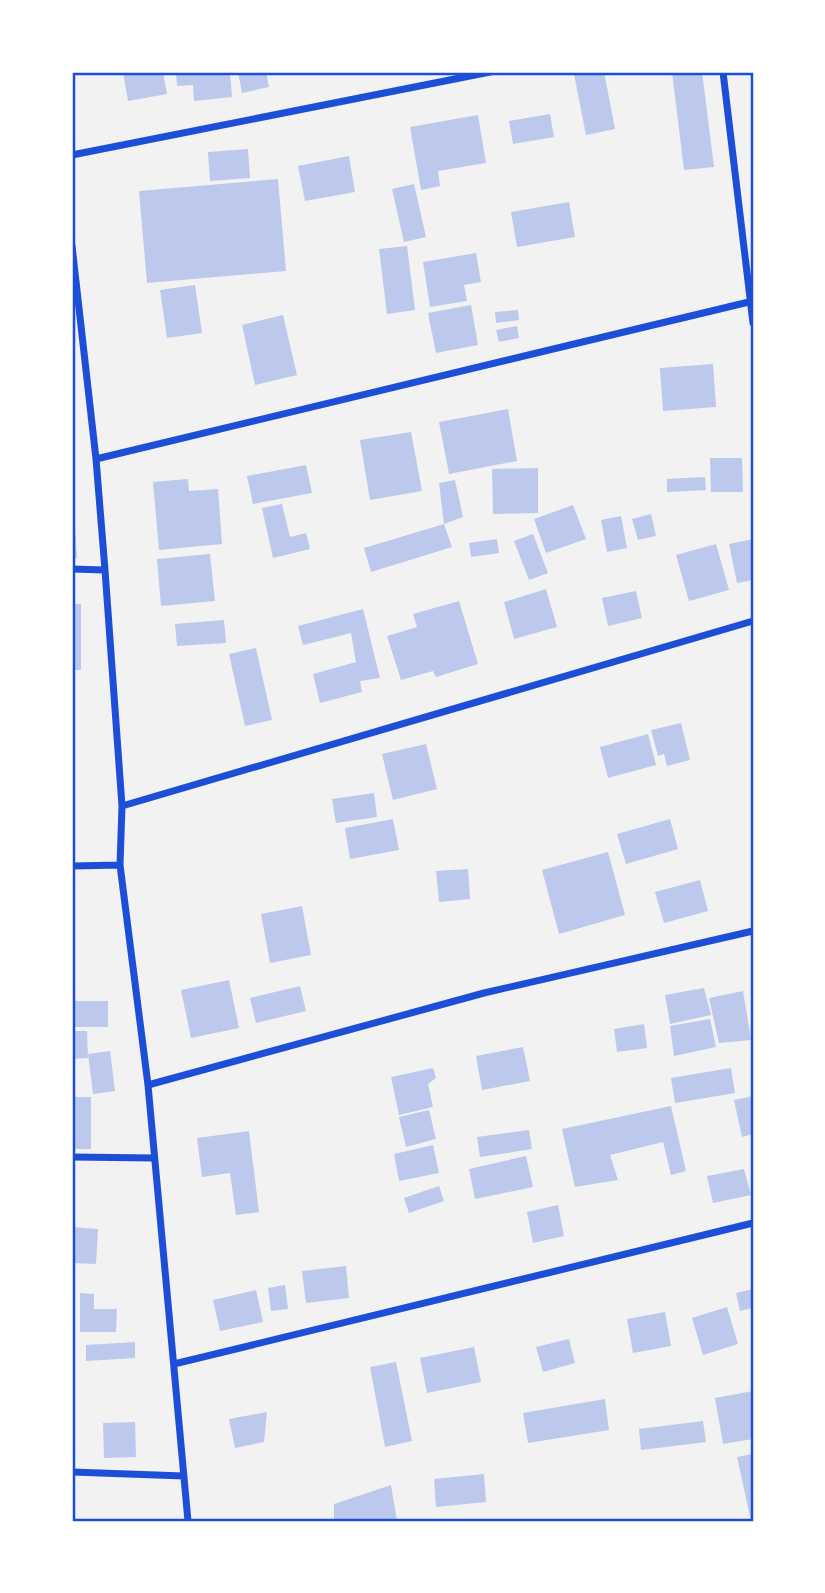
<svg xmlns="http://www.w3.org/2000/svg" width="825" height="1593" viewBox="0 0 825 1593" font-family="'PT Sans Narrow',sans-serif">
<rect width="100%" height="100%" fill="#f2f2f2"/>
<path fill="#bdc9ec" d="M 123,72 L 163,72 L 167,94 L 128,101 Z
M 176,72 L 230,72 L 232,97 L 194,101 L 193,85 L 177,86 Z
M 238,72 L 266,72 L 269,87 L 242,93 Z
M 584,72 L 604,72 L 615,129 L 586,135 L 574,74 Z
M 672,72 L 702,72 L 714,167 L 684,170 Z
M 550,114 L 554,137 L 513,144 L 509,121 Z
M 478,115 L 486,163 L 438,171 L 440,186 L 421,190 L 410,127 Z
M 248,149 L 250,178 L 210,181 L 208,152 Z
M 349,156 L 355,192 L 305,201 L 298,166 Z
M 278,179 L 286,271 L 147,283 L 139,191 Z
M 414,184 L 426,237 L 404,242 L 392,189 Z
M 569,202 L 575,237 L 517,247 L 511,212 Z
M 407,246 L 415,310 L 387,314 L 379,249 Z
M 476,253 L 481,282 L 464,285 L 467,301 L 430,307 L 423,262 Z
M 195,285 L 202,333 L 167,338 L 160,290 Z
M 471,305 L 478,345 L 436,353 L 428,313 Z
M 518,310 L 519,320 L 496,323 L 495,312 Z
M 283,315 L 297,375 L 255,385 L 242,325 Z
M 517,326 L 519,338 L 499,342 L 496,330 Z
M 713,364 L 716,407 L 663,411 L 660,368 Z
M 508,409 L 517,461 L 449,474 L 439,422 Z
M 411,432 L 422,491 L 370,500 L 360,440 Z
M 710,458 L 742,458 L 743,492 L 711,492 Z
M 306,465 L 312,493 L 253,504 L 247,476 Z
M 538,468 L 538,513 L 493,514 L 492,469 Z
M 705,477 L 706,490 L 667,492 L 667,479 Z
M 188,479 L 189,491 L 218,489 L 222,544 L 159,550 L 153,482 Z
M 455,480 L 463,517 L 444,524 L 439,483 Z
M 282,504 L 290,537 L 306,533 L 310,549 L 273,558 L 262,508 Z
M 573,505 L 586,539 L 546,553 L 534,519 Z
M 72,512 L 74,512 L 77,558 L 72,558 Z
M 651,514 L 656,536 L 638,540 L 632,519 Z
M 621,516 L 627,548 L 607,552 L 601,520 Z
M 444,524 L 452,547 L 371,572 L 364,548 Z
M 533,534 L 548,573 L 529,580 L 514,541 Z
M 497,539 L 499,553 L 471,557 L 469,543 Z
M 753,539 L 753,580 L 737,583 L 729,544 Z
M 716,544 L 729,590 L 689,601 L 676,555 Z
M 210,554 L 215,601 L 161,606 L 157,559 Z
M 546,589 L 557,627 L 514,639 L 504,602 Z
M 636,591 L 642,618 L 608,626 L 602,598 Z
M 459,601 L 478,664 L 436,677 L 433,671 L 401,680 L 387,636 L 417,627 L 413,614 Z
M 72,604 L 81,604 L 81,670 L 72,670 Z
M 363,609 L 380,678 L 360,681 L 362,692 L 320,703 L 313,674 L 356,662 L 351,633 L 303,645 L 298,626 Z
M 224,620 L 226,643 L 177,646 L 175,624 Z
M 256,648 L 272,720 L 245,726 L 229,654 Z
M 681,723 L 690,760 L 667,766 L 664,754 L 658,756 L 651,730 Z
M 648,734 L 656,765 L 608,778 L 600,747 Z
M 426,744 L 437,789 L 393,800 L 382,754 Z
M 374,793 L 377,817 L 336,823 L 332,799 Z
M 393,819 L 399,850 L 350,859 L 345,828 Z
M 670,819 L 678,849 L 626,864 L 617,834 Z
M 608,852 L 625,915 L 559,934 L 542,870 Z
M 468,869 L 470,899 L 439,902 L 436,871 Z
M 700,880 L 708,911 L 664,923 L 655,892 Z
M 302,906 L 311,955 L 270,963 L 261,914 Z
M 229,980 L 239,1028 L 191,1038 L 181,990 Z
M 300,986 L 306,1011 L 256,1023 L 250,998 Z
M 704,988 L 711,1015 L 670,1024 L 665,995 Z
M 743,991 L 751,1040 L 719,1043 L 709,998 Z
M 72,1001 L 108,1001 L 108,1027 L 72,1027 Z
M 710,1019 L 716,1047 L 674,1056 L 670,1026 Z
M 644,1024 L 647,1048 L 617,1052 L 614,1029 Z
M 72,1031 L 87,1031 L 88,1058 L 72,1059 Z
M 523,1047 L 530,1081 L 482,1090 L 476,1056 Z
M 110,1051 L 115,1091 L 93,1094 L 88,1054 Z
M 433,1068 L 436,1078 L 428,1084 L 433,1107 L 399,1115 L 391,1077 Z
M 731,1068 L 735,1093 L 675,1103 L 671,1078 Z
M 753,1096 L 753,1134 L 742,1137 L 734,1100 Z
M 72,1097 L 91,1097 L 91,1149 L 72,1149 Z
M 671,1106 L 686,1171 L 671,1175 L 663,1142 L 610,1155 L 618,1180 L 575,1187 L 562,1129 Z
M 429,1110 L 436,1139 L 406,1147 L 399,1117 Z
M 529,1130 L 532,1149 L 480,1157 L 477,1137 Z
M 249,1131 L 259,1212 L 236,1215 L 230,1173 L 202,1177 L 197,1138 Z
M 433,1145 L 439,1173 L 399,1181 L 394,1154 Z
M 526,1156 L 533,1187 L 475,1199 L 469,1169 Z
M 744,1169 L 751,1195 L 713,1203 L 707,1176 Z
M 439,1186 L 444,1201 L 409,1213 L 404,1198 Z
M 558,1205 L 564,1236 L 533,1243 L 527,1212 Z
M 72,1227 L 98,1229 L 96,1264 L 72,1263 Z
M 346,1266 L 349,1298 L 306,1303 L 302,1271 Z
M 285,1285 L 288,1309 L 271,1311 L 268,1288 Z
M 753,1289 L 753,1308 L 740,1311 L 736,1293 Z
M 256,1290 L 263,1322 L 220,1331 L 213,1300 Z
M 80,1293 L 94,1294 L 94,1309 L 117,1309 L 116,1332 L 80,1332 Z
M 727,1307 L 738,1344 L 703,1355 L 692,1318 Z
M 665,1312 L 671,1346 L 633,1353 L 627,1319 Z
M 569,1339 L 575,1363 L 543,1372 L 536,1347 Z
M 135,1342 L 135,1358 L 86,1361 L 86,1345 Z
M 474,1347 L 481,1382 L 427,1393 L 420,1358 Z
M 396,1362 L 412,1441 L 385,1447 L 370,1367 Z
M 753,1391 L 753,1439 L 723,1444 L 715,1398 Z
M 605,1399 L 609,1430 L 528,1443 L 523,1413 Z
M 267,1412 L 264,1442 L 235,1448 L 229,1419 Z
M 703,1421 L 706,1442 L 641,1450 L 639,1429 Z
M 135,1422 L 136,1457 L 104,1458 L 103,1423 Z
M 753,1454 L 753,1521 L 751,1521 L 737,1457 Z
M 484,1474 L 486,1502 L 436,1507 L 434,1479 Z
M 391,1485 L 397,1521 L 334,1521 L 334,1504 Z"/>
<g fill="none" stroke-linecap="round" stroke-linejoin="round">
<path stroke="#1d4ed8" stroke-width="7" d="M 723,72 L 753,323
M 72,155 L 490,72
M 72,246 L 96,459 L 105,570 L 122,806 L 120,865 L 148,1085 L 188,1521
M 96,459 L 753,301
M 72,569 L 105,570
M 122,806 L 753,621
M 72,866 L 120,865
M 148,1085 L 484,993 L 753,931
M 72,1157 L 154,1158
M 174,1364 L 753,1223
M 72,1472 L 184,1476"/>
</g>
<rect width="825" height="1593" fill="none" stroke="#ffffff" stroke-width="147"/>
<rect x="74" y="74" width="678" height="1446" fill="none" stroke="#1d4ed8" stroke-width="2.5"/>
</svg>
